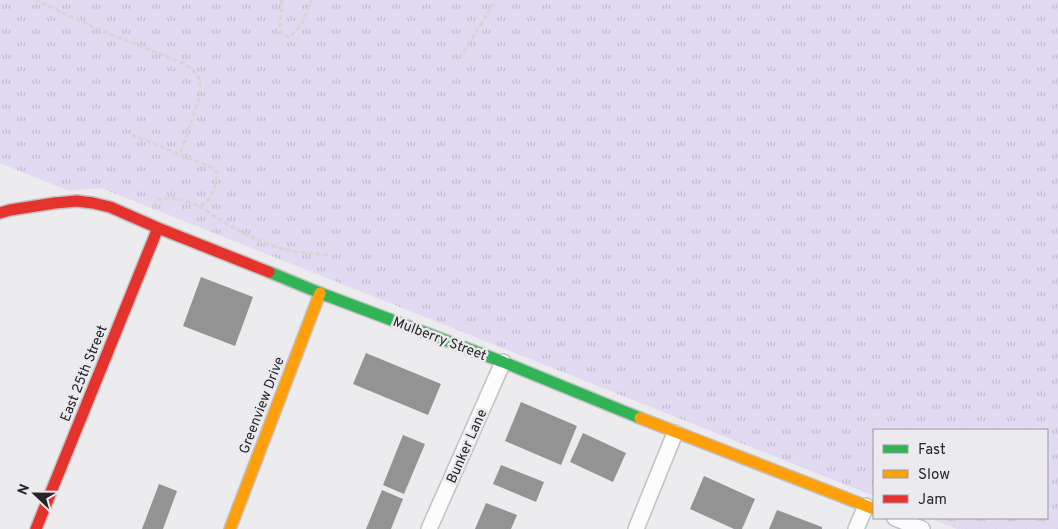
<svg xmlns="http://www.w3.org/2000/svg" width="1058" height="529" viewBox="0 0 1058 529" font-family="Overpass,sans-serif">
<defs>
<pattern id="grass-tufts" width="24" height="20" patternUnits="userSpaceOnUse" patternTransform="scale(1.25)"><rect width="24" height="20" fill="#e1daf1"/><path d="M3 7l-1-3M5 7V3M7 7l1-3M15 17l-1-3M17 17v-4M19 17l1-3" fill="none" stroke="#c1bbcf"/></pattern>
</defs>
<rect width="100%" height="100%" fill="#ecebed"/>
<path fill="url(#grass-tufts)" d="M 0,0 L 1058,0 L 1058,529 L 957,529 L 929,518 L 1047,518 L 1047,430 L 874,430 L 874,496 L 101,188 L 69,191 L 0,163 Z"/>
<path fill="#939393" d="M 201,277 L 253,297 L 235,346 L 183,326 Z
M 366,353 L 441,384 L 428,415 L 353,384 Z
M 521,402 L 577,426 L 561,465 L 505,441 Z
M 583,433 L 626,453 L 613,482 L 570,462 Z
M 403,435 L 425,444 L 404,494 L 383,485 Z
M 501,465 L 544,482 L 536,502 L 493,484 Z
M 704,476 L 755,499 L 742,529 L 734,529 L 690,509 Z
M 159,484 L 177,491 L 163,529 L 142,529 Z
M 382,490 L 403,499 L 391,529 L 366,529 Z
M 486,503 L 517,515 L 511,529 L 475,529 Z
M 777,510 L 822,527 L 822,529 L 769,529 Z"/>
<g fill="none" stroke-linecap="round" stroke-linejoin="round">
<g stroke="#c2c1c3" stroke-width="18">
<path id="street" d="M 895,518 L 922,529
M 429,529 L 503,362
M 636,529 L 675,433
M 856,529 L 866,506"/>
</g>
<g stroke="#c2c1c3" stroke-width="14">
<path id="fast" d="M 269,272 L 320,293 L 503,362 L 640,418"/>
</g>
<g stroke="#c2c1c3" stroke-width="14">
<path id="slow" d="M 640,418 L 874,509
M 230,529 L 320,293"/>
</g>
<g stroke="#c2c1c3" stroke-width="14">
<path id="jam" d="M 0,213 L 10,210 L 55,203 L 77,201 L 93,203 L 110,207 L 158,228 L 269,272
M 36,529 L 158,228"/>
</g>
<path stroke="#d7d6d7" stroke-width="3" stroke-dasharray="5 2.5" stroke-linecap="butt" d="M 35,0 L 102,31 L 183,63 L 192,69 L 198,76 L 200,85 L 199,99 L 180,154
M 281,0 C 284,12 278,20 281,33 L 288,37 C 302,29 306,14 311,0
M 460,58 L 496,0
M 132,135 L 211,167 L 217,172 C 216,186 213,201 199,206 C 182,200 174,194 156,201 L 154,207
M 199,206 C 223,222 249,238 276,247 C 293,253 312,253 330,255"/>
<use href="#street" stroke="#fcfcfc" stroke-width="15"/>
<use href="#fast" stroke="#30b455" stroke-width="11"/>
<use href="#slow" stroke="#ff9f0a" stroke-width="11"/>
<use href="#jam" stroke="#e5322d" stroke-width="11"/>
</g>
<g text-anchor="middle" stroke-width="5" stroke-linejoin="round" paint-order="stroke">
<g font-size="14" fill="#262527" stroke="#ebeaee">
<text transform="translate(440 338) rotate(21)" y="5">Mulberry Street</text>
<text transform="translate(83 373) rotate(-68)" y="5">East 25th Street</text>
<text transform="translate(261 405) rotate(-69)" y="5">Greenview Drive</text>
<text transform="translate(466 446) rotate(-66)" y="5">Bunker Lane</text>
</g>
</g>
<rect x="873" y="429" width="175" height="90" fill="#ebeaee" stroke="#9c9b9e"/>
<rect x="883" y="445" width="25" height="8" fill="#30b455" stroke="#9c9b9e"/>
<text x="918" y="454" font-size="15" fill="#262527">Fast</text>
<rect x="883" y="470" width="25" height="8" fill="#ff9f0a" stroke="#9c9b9e"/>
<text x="918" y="479" font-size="15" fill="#262527">Slow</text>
<rect x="883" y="495" width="25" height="8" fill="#e5322d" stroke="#9c9b9e"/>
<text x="918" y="504" font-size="15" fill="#262527">Jam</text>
<g transform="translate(35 494) rotate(292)" stroke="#ebeaee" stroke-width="4" paint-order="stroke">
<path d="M0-4L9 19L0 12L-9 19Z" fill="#262527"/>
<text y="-8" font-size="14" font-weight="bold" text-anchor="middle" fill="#262527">N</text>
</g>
</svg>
